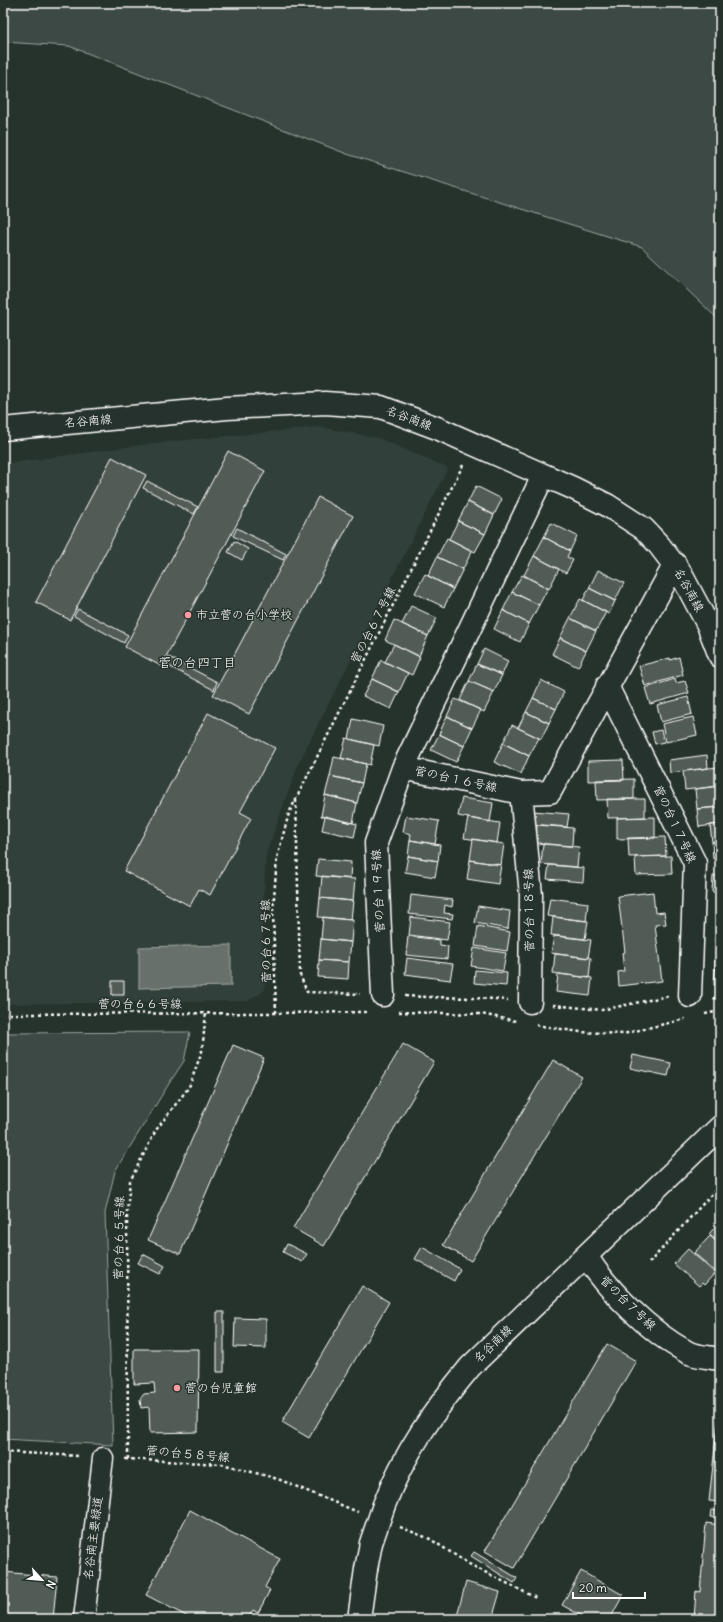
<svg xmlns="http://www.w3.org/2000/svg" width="723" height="1622" viewBox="0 0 723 1622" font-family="Delius,'Klee One',sans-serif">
<rect width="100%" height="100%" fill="#26332d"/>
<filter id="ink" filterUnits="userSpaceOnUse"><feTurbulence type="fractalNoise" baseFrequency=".025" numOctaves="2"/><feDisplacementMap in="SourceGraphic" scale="8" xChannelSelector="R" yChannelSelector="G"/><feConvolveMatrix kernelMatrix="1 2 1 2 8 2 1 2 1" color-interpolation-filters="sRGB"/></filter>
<g filter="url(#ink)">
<path fill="#333f3a" d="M 320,427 L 378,438 L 448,468 L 299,762 L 266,854 L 262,923 L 265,990 L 248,1001 L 3,1004 L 3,464 L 156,443 Z"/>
<path fill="#3e4944" stroke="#9ea4a2" d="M 3,3 L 720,3 L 720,321 L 642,247 L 347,154 L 69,46 L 3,42 Z
M 190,1032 L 184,1061 L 170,1082 L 115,1171 L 105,1213 L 113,1445 L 3,1439 L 3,1033 Z"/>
<path fill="#67706c" stroke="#a4a9a7" d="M 231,945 L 231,986 L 139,988 L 139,947 Z"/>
<path fill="#515c57" stroke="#fff" d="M 228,451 L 265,471 L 161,666 L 125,647 Z
M 112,457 L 146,475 L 70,620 L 36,602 Z
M 147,481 L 198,507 L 194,514 L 143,488 Z
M 476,486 L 502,499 L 494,515 L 468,502 Z
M 318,497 L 353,516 L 249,714 L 213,695 Z
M 468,502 L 494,515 L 485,534 L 458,521 Z
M 458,521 L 485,534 L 475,552 L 449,539 Z
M 551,523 L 577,536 L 570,551 L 544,537 Z
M 237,528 L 286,554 L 283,560 L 233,536 Z
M 544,537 L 570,551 L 567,557 L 573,560 L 566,573 L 534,556 Z
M 447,538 L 472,551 L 463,569 L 437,557 Z
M 234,541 L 248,549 L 242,560 L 228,552 Z
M 534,556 L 559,569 L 549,589 L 524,575 Z
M 437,557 L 463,569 L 453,589 L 428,576 Z
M 598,570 L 624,583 L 615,601 L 589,588 Z
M 425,574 L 453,589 L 444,607 L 415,593 Z
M 522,575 L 548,588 L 539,605 L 512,592 Z
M 589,588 L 615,601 L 609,614 L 583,600 Z
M 512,592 L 539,605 L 529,624 L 503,610 Z
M 580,599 L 606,612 L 596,631 L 570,618 Z
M 411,606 L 437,618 L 428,636 L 402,624 Z
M 78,609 L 128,635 L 124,643 L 74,616 Z
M 503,610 L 529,624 L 520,642 L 494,629 Z
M 570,618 L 596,631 L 586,651 L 560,638 Z
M 394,620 L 428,636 L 419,656 L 385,640 Z
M 560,638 L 586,651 L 578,667 L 552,654 Z
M 394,644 L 420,657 L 412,675 L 385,662 Z
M 484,649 L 508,661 L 502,675 L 477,664 Z
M 169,657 L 217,682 L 214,690 L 165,664 Z
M 679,657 L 683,675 L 645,686 L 639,666 L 670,658 L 670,660 Z
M 381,660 L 408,673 L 399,692 L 372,679 Z
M 477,664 L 502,675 L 494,692 L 469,681 Z
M 372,679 L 399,692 L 391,709 L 363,696 Z
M 675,679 L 676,683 L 685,681 L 689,693 L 650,704 L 645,688 Z
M 541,680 L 564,692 L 556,709 L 533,698 Z
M 469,681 L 494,692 L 484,712 L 460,700 Z
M 688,697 L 692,714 L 661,722 L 657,705 Z
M 533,698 L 556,709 L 549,723 L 526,712 Z
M 455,699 L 481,710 L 472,728 L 447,716 Z
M 526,712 L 549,723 L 541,739 L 518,728 Z
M 208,713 L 275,748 L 240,812 L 251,818 L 210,895 L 199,889 L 190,906 L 124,871 Z
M 447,716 L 472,728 L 464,746 L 439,734 Z
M 693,717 L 697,735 L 666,742 L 662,724 Z
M 353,719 L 383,726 L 379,746 L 349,739 Z
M 512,725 L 539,738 L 529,756 L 503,743 Z
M 661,730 L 664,742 L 655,744 L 652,732 Z
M 439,734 L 464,746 L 456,762 L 431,750 Z
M 346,738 L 374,745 L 370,765 L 341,758 Z
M 503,743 L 529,756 L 521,774 L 494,762 Z
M 707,755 L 708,768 L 670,773 L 669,760 Z
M 334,757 L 366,764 L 362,783 L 330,776 Z
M 623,760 L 624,780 L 588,781 L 588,761 Z
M 718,767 L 720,786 L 685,790 L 683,771 Z
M 330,776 L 362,783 L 357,803 L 325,795 Z
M 634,779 L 634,799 L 597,800 L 596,780 Z
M 720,786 L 720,807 L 697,809 L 695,789 Z
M 325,795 L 357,803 L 353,823 L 321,816 Z
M 462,798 L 493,803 L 490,822 L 458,816 Z
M 607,799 L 645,799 L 645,817 L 608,818 Z
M 720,807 L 720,824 L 699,827 L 697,809 Z
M 533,811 L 569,814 L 567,827 L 532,824 Z
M 325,816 L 357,824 L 354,837 L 322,830 Z
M 406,816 L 439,821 L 435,844 L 410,840 L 411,834 L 403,832 Z
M 655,817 L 655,838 L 617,839 L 617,818 Z
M 468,818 L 500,823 L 497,843 L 464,838 Z
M 720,824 L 720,841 L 712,842 L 710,825 Z
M 537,825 L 573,828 L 572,846 L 536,843 Z
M 665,837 L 666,856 L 629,857 L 628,838 Z
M 473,839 L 504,844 L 501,865 L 470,860 Z
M 410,840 L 440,845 L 438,861 L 408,856 Z
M 720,841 L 720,858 L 713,859 L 712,842 Z
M 543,844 L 579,847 L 577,867 L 541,864 Z
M 408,856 L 438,861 L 435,877 L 405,872 Z
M 671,856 L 672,874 L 636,875 L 635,857 Z
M 318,859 L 351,862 L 350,879 L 316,876 Z
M 470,860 L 501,865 L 498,884 L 467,879 Z
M 549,865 L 584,868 L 583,882 L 547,879 Z
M 322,876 L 355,879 L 353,901 L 320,898 Z
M 713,876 L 720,876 L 720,893 L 712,892 Z
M 653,892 L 655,913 L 664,912 L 666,924 L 655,925 L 662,981 L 619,986 L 618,972 L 624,971 L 622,953 L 625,952 L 618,896 Z
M 718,893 L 720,893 L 720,913 L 717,913 Z
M 411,895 L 453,900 L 452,907 L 445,905 L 444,913 L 453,914 L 452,919 L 409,914 Z
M 320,898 L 353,901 L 351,920 L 318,917 Z
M 550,898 L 588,903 L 586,921 L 547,916 Z
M 478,906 L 510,911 L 508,929 L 475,923 Z
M 717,913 L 720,913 L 720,930 L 717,930 Z
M 323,917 L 353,920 L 351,942 L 321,939 Z
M 411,917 L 450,922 L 447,940 L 409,935 Z
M 553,917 L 588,921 L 585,939 L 551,935 Z
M 478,926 L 510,932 L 507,951 L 475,946 Z
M 717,930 L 720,930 L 720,951 L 715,951 Z
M 408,936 L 440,940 L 440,945 L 448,946 L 447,959 L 406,955 Z
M 554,936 L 591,940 L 588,958 L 551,953 Z
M 321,939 L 351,942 L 349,962 L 319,960 Z
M 474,948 L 506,953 L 503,971 L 471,966 Z
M 715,951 L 720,951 L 720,970 L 715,970 Z
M 555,954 L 591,958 L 589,978 L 553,973 Z
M 407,958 L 453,964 L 450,980 L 405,974 Z
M 319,960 L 349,962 L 348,979 L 318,977 Z
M 475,970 L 507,973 L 506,986 L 474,983 Z
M 715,970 L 720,970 L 720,985 L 714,985 Z
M 558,974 L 592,978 L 590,996 L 556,992 Z
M 112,981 L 124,981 L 124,995 L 112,995 Z
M 403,1044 L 434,1062 L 324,1246 L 293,1228 Z
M 233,1045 L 264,1058 L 180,1254 L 148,1240 Z
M 633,1055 L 671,1063 L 668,1076 L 630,1068 Z
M 553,1060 L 582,1077 L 471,1261 L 443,1245 Z
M 720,1221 L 720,1244 L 709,1234 Z
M 710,1236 L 720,1245 L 720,1271 L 718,1274 L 694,1253 Z
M 287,1244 L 307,1254 L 302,1262 L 283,1252 Z
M 422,1247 L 460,1269 L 454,1281 L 415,1259 Z
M 688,1249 L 715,1273 L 704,1285 L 702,1283 L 699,1286 L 674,1264 Z
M 143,1254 L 165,1266 L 160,1274 L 138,1263 Z
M 362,1286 L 389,1302 L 309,1438 L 282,1422 Z
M 217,1312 L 224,1312 L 224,1372 L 217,1372 Z
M 235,1318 L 266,1319 L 266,1348 L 234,1347 Z
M 607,1344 L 636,1361 L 514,1568 L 485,1551 Z
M 134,1349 L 199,1349 L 198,1432 L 150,1433 L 149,1407 L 141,1408 L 140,1399 L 144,1394 L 155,1393 L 154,1383 L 134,1384 Z
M 720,1401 L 720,1502 L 709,1501 Z
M 190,1510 L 280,1559 L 265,1587 L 270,1590 L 258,1613 L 253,1610 L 248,1619 L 192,1619 L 146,1595 Z
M 711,1510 L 720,1511 L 720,1518 L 710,1517 Z
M 706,1523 L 720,1525 L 720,1619 L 694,1619 L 696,1591 L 700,1592 Z
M 474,1552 L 517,1578 L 514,1583 L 471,1556 Z
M 581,1571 L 623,1595 L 610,1619 L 587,1619 L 562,1605 Z
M 3,1572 L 57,1577 L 53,1619 L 3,1619 Z
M 466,1582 L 500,1592 L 492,1619 L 456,1619 Z"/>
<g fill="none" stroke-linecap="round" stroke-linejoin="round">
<g stroke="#fff" stroke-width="23">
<path id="pedestrian" d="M 84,1619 L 103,1458"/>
</g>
<g stroke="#fff" stroke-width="25">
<path id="minor" d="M 543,476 L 403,768 L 521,793 L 550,792 L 675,564
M 607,686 L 695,863 L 690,996
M 521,793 L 531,895 L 530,1002
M 383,995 L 376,843 L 403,768"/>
</g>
<g stroke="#fff" stroke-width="25">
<path id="tertiary" d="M 3,429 L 227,408 L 325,403 L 381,407 L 437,428 L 573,488 L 607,505 L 644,529 L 659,545 L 681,574 L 708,625 L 720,656
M 586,1256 C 609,1292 650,1332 687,1352 C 696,1357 710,1357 720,1359
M 384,1505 C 404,1453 435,1409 470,1367 L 720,1127
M 359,1619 L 366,1569"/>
</g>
<path stroke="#fff" stroke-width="2.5" stroke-dasharray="3 3" stroke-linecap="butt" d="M 296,800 L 300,975 L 307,992 L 360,994
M 405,996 C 440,998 474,997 508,1000
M 713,998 L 720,998
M 553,1005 L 602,1010 L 668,996
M 366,1012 L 276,1013 L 273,911 L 277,858 L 289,813 L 463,465
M 399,1012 L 481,1014 L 516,1021
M 3,1014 L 276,1013
M 705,1014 L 720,1011
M 536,1025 L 580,1032 L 623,1034 L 685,1019
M 649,1263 L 720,1185
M 3,1452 L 80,1456
M 125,1459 L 222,1464 L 278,1479 L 358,1512
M 128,1459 L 127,1211 L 130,1181 L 156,1130 L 189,1087 L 202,1051 L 206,1013
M 400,1527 L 430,1539 L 469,1564 L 538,1599"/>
<use href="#pedestrian" stroke="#26332d" stroke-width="20"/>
<use href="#minor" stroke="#26332d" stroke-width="22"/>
<use href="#tertiary" stroke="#26332d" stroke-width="22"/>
<g stroke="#fff" stroke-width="25" stroke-linecap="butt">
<path id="tertiary-bridge" d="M 366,1569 L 371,1543 L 384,1505"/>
</g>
<use href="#tertiary-bridge" stroke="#26332d" stroke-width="22"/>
</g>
</g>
<g fill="#ff9aa2" stroke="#26332d" stroke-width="1.5">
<circle cx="188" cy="615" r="4"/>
<circle cx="177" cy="1388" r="4"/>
</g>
<g text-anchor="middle" stroke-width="3" stroke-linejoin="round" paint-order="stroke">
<g font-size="12" fill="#fff" stroke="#26332d">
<text transform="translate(409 418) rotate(21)" y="4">名谷南線</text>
<text transform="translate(88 421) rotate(-5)" y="4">名谷南線</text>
<text transform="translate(689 590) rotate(61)" y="4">名谷南線</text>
<text transform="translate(373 625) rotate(-63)" y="4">菅の台６７号線</text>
<text transform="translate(456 779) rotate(12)" y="4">菅の台１６号線</text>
<text transform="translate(675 824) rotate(65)" y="4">菅の台１７号線</text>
<text transform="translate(378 891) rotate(-93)" y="4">菅の台１９号線</text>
<text transform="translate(529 910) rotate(-91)" y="4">菅の台１８号線</text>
<text transform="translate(266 941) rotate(-91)" y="4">菅の台６７号線</text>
<text x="140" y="1008">菅の台６６号線</text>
<text transform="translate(119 1238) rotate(-89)" y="4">菅の台６５号線</text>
<text transform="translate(628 1303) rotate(44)" y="4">菅の台７号線</text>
<text transform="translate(493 1344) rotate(-44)" y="4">名谷南線</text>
<text transform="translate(188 1454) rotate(5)" y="4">菅の台５８号線</text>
<text transform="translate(93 1538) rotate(-83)" y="4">名谷南主要緑道</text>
</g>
<g font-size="12" fill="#fff" stroke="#26332d" text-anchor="start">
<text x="196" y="619">市立菅の台小学校</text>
<text x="185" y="1392">菅の台児童館</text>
</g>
<g font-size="13" fill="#fff" stroke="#26332d">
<text x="197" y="667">菅の台四丁目</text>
</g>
</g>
<rect width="723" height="1622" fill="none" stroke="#26332d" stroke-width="16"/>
<rect x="8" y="8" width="707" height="1606" fill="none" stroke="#fff" stroke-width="1.5" filter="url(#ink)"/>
<g transform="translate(42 1580) rotate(117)" stroke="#26332d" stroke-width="3" paint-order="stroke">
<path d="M0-3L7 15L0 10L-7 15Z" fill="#ffffff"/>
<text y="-6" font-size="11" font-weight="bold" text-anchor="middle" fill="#ffffff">N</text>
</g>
<path d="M573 1592v6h72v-6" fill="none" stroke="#ffffff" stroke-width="2"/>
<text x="579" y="1592" font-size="12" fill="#ffffff" stroke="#26332d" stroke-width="3" paint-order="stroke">20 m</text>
</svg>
